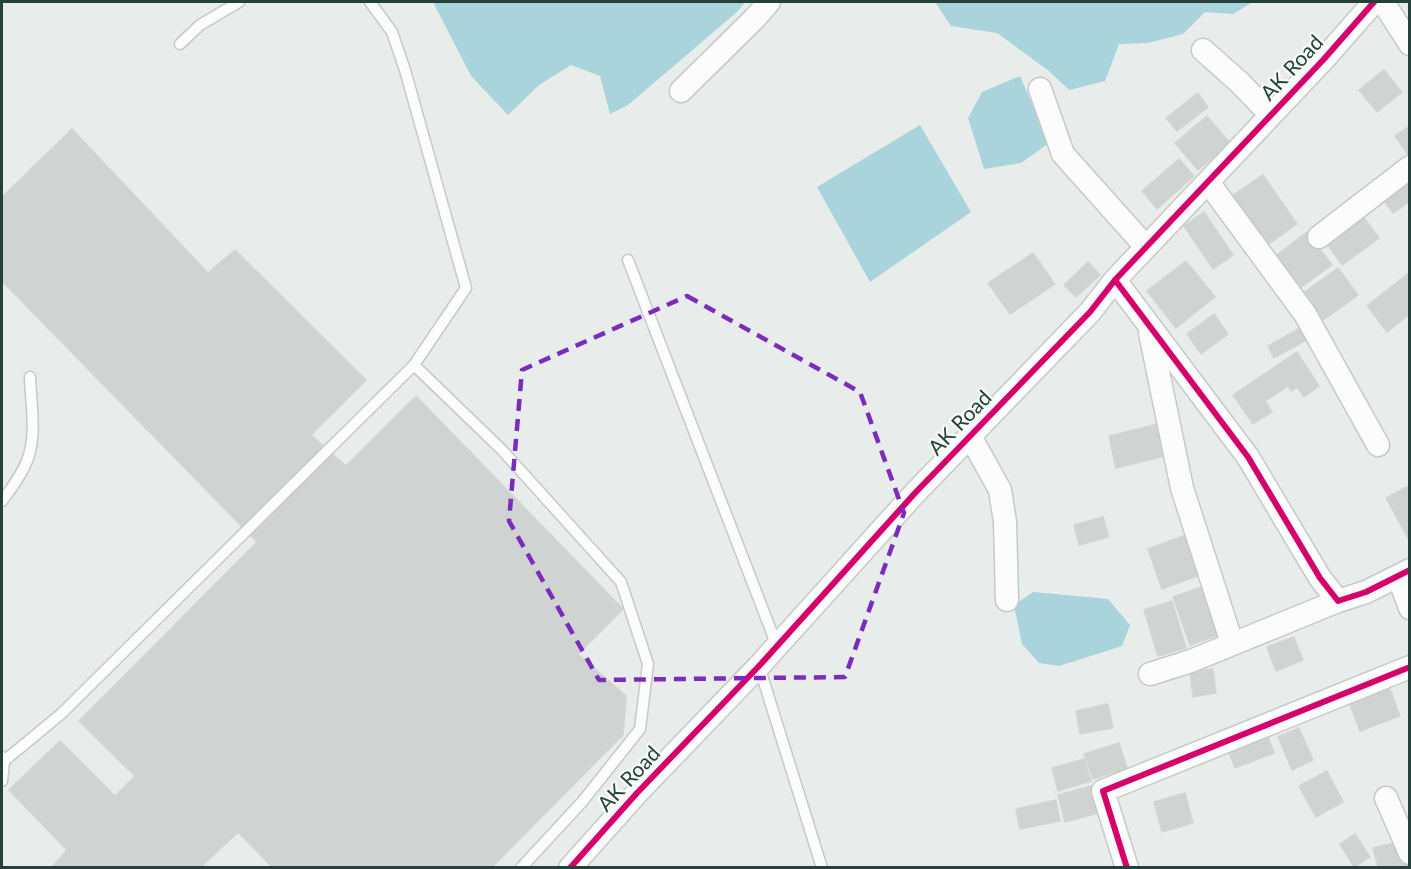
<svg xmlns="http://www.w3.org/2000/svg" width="1411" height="869" viewBox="0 0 1411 869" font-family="Lato,sans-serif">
<rect width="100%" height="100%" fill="#e8edeb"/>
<path fill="#a9d4db" d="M 433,2 L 745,2 L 737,12 L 628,105 L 610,114 L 600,76 L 571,65 L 539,85 L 508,115 L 471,76 Z
M 935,2 L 1253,2 L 1233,14 L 1205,12 L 1183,34 L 1148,43 L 1119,44 L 1105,81 L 1069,90 L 1049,71 L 997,33 L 951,26 Z
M 1020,76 L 1049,143 L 1021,163 L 984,169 L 968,118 L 982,92 Z
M 920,125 L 971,212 L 870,282 L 817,187 Z
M 1033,592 L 1108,599 L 1130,625 L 1122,646 L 1059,666 L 1039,663 L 1022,644 L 1014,605 Z"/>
<path fill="#cfd4d2" stroke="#d1d6d4" stroke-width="1.5" d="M 1384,70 L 1402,92 L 1377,112 L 1359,90 Z
M 1198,93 L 1208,107 L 1177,131 L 1166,118 Z
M 1207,116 L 1230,143 L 1198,170 L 1175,143 Z
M 1410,126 L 1410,156 L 1409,156 L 1395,136 Z
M 72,129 L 208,273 L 235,250 L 366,380 L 311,435 L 346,466 L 416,396 L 623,609 L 578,654 L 626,696 L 623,735 L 491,868 L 273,868 L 238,832 L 200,868 L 51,868 L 67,850 L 9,790 L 60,741 L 115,796 L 135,776 L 79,721 L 257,542 L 2,281 L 2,197 Z
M 1179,159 L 1194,176 L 1157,209 L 1142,191 Z
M 1410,173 L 1410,201 L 1393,213 L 1379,194 Z
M 1263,175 L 1297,224 L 1263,248 L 1229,198 Z
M 1359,211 L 1379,238 L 1342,265 L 1323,238 Z
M 1204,212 L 1233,255 L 1213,269 L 1184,226 Z
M 1307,232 L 1332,265 L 1297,290 L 1273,258 Z
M 1033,253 L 1055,284 L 1010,314 L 988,283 Z
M 1186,261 L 1215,297 L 1176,328 L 1147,291 Z
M 1088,262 L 1100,275 L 1076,297 L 1064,285 Z
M 1338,268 L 1358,295 L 1319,323 L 1299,296 Z
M 1410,272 L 1410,314 L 1387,332 L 1367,306 Z
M 1214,314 L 1228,334 L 1201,354 L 1187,334 Z
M 1303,326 L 1310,338 L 1274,358 L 1268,346 Z
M 1297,352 L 1319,386 L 1304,397 L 1297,387 L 1291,391 L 1288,386 L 1265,401 L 1272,412 L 1253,424 L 1233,395 Z
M 1162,423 L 1169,455 L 1116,468 L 1109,436 Z
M 1410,485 L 1410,542 L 1386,498 Z
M 1103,517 L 1109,537 L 1079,545 L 1074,525 Z
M 1189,534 L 1203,574 L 1162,589 L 1148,549 Z
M 1202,587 L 1219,635 L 1190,645 L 1173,597 Z
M 1172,601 L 1186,648 L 1158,656 L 1144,610 Z
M 1294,637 L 1303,660 L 1276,671 L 1267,647 Z
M 1213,669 L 1216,693 L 1193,697 L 1190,672 Z
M 1388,684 L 1400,716 L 1360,731 L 1348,699 Z
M 1108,704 L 1113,728 L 1080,734 L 1076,711 Z
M 1299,728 L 1313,760 L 1292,770 L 1278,737 Z
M 1267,734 L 1274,753 L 1235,768 L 1228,750 Z
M 1119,743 L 1127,768 L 1093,779 L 1084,754 Z
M 1084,759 L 1091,781 L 1058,791 L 1052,768 Z
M 1327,771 L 1343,802 L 1316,817 L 1299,786 Z
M 1095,785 L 1102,812 L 1065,822 L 1058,795 Z
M 1185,793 L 1193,823 L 1162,832 L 1154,802 Z
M 1056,800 L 1060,821 L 1020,829 L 1016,809 Z
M 1355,834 L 1370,857 L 1354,867 L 1340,844 Z
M 1402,841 L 1407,865 L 1396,868 L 1378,868 L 1373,848 Z"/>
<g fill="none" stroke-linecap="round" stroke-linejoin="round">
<g stroke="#c5cac8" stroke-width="13">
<path id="service" d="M 370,2 L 392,32 L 405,70 L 466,288 L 414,365
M 180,44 L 200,25 L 239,2
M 628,260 L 777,646
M 2,501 C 11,489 21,476 27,461 C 37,436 31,404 30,377
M 759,666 L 822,868
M 2,757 L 4,761 L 2,781
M 4,761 L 61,714 L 414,365 L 502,450 L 621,582 L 648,664 L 640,729 L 582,802 L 521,868"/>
</g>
<g stroke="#c5cac8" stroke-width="25">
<path id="minor" d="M 1383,2 L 1410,44
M 1203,50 L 1239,82 L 1271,115
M 1040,89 L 1063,154 L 1146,247
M 681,91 L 755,18 L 769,2
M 1208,182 L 1305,314 L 1378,445
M 1319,237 L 1410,167
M 1115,280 L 1248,457 L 1320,578 L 1338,601 L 1366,592 L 1410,570
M 1150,333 L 1182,488 L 1232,643
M 970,436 L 1000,490 L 1005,522 L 1007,600
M 1398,576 L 1410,608
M 1150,674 L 1191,661 L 1338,601
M 1386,798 L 1410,853
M 570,868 L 637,793 L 759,666 L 915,493 L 1090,312 L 1115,280 L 1324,59 L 1374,2
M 1127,868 L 1103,791 L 1410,667"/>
</g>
<use href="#service" stroke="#fcfcfc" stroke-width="10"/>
<use href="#minor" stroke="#fcfcfc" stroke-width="22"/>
<g stroke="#f7fbf9" stroke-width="10">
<path id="cycleway" d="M 1115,280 L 1248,457 L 1320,578 L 1338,601 L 1366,592 L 1410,570
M 570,868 L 637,793 L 759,666 L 915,493 L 1090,312 L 1115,280 L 1324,59 L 1374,2
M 1127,868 L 1103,791 L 1410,667"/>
</g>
<use href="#cycleway" stroke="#d6006c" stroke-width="6"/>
</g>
<path fill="none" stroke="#7b2cbf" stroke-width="4.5" stroke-dasharray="12 8" stroke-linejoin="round" d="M 687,296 L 860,392 L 904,513 L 845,677 L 599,680 L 509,521 L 522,370 Z"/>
<g text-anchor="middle" stroke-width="4.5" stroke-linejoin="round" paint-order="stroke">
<g font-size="21" fill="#24423a" stroke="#f7fbf9">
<text transform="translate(1292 68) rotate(-47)" y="7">AK Road</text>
<text transform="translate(960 423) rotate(-46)" y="7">AK Road</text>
<text transform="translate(629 779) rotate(-47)" y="7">AK Road</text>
</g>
</g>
<rect width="1411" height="869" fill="none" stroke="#24423a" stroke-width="6"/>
</svg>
